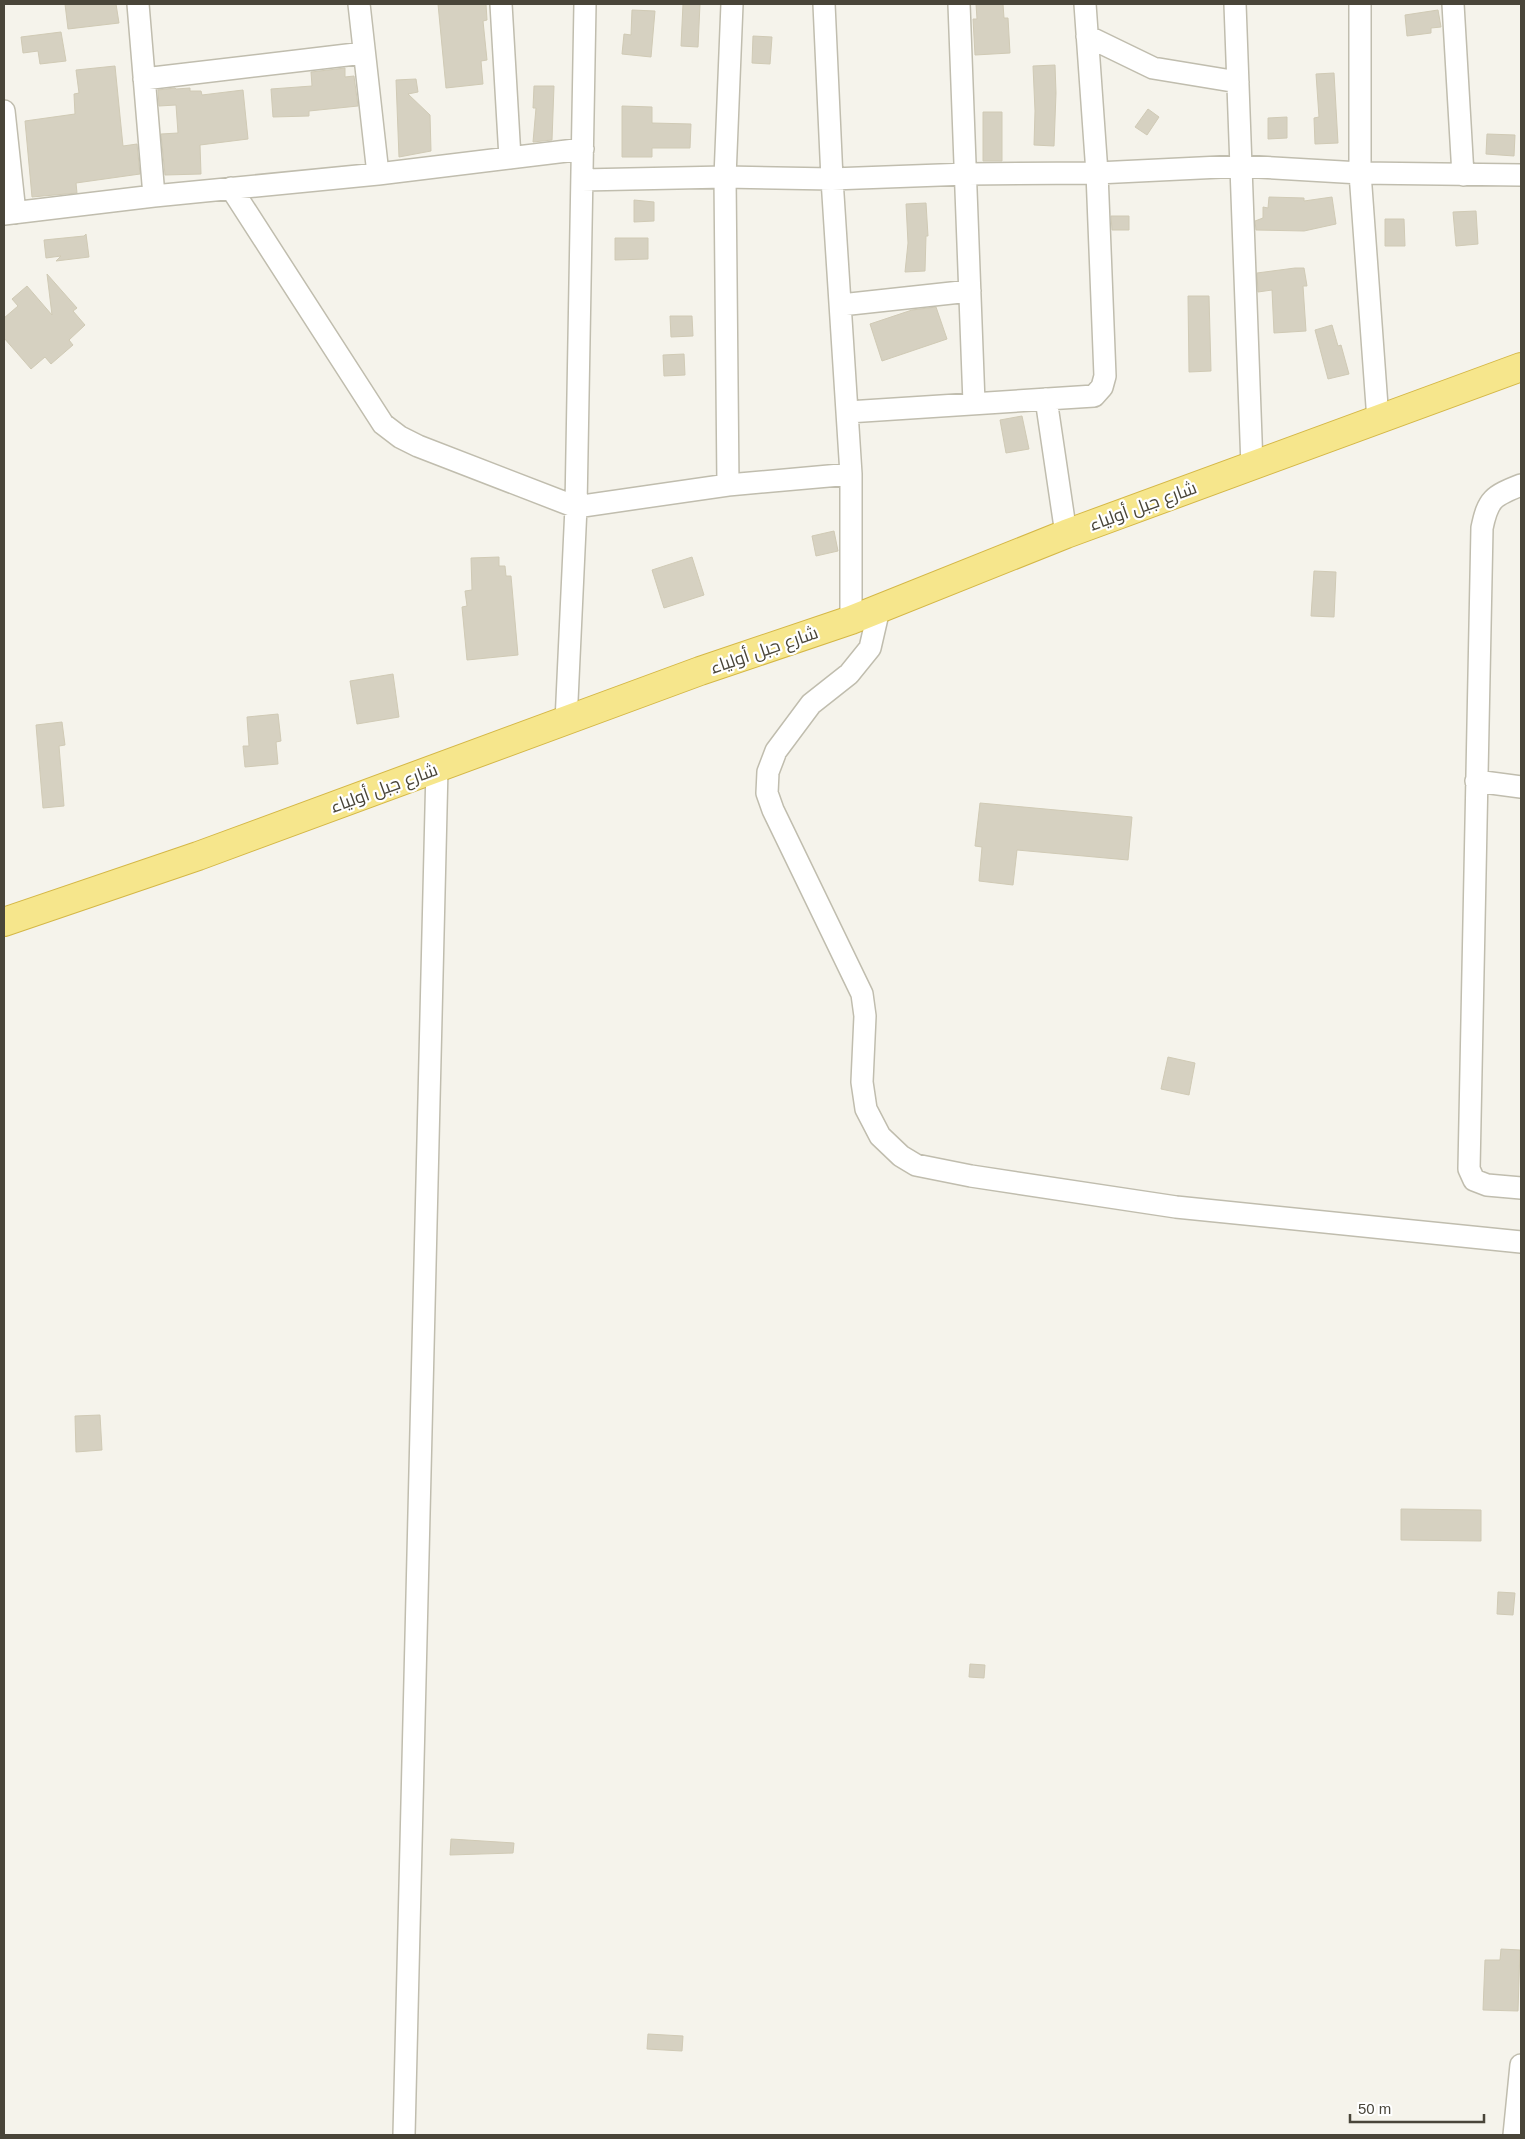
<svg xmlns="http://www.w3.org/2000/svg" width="1525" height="2139" viewBox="0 0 1525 2139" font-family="Arial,Cairo,sans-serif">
<rect width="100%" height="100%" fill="#f5f3eb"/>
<path fill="#d6d1c1" stroke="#d0cab5" d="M 65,4 L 116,4 L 119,23 L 68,29 Z
M 438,4 L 486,4 L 487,20 L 483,21 L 487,60 L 481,61 L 483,84 L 446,88 Z
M 683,4 L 700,4 L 698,47 L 681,46 Z
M 976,4 L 1003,4 L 1004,18 L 1008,18 L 1010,53 L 975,55 L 973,19 L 977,19 Z
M 632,10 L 655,11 L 651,57 L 622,54 L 624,34 L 631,35 Z
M 1438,10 L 1441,27 L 1431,28 L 1431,33 L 1407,36 L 1405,15 Z
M 61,32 L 66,61 L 40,64 L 38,51 L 23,53 L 21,37 Z
M 753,36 L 772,37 L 770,64 L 752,63 Z
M 1055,65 L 1056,93 L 1054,146 L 1034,145 L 1035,111 L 1033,66 Z
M 115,66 L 123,146 L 137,144 L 140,174 L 76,183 L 77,193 L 32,197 L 25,121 L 75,114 L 74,94 L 79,93 L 76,70 Z
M 345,68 L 345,77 L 354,76 L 358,106 L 309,111 L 309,116 L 273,117 L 271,89 L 312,86 L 311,72 Z
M 1334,73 L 1338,143 L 1315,144 L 1314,118 L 1319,117 L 1316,74 Z
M 416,79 L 418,92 L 408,94 L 430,115 L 431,151 L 399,157 L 396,80 Z
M 534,86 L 554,86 L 552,140 L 533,142 L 536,108 L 533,108 Z
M 175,88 L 176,89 L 190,88 L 190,91 L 201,91 L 202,95 L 243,90 L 248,139 L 200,145 L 201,174 L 165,175 L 161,134 L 178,133 L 176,105 L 159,106 L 158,90 Z
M 622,106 L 652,107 L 652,123 L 691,124 L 690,148 L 652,148 L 652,157 L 622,157 Z
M 1148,109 L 1159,117 L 1147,135 L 1135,127 Z
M 983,112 L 1002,112 L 1002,161 L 983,161 Z
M 1287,117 L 1287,138 L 1268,139 L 1268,118 Z
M 1487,134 L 1515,135 L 1514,156 L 1486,154 Z
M 1269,197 L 1304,198 L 1304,201 L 1332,197 L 1336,224 L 1304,231 L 1256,230 L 1255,221 L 1263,218 L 1263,207 L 1268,208 Z
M 634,200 L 654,202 L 654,221 L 634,222 Z
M 926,203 L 928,236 L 926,236 L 925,271 L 905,272 L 908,243 L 906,204 Z
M 1476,211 L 1478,244 L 1456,246 L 1453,212 Z
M 1111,216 L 1129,216 L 1129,230 L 1112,230 Z
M 1385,219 L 1404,219 L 1405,246 L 1385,246 Z
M 86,234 L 89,257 L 56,261 L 61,256 L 46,258 L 44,240 L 84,236 Z
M 615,238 L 648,238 L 648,259 L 615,260 Z
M 1295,268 L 1304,268 L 1307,286 L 1303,286 L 1306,331 L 1274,333 L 1272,290 L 1258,292 L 1257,273 Z
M 47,274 L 77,308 L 73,311 L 85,325 L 69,340 L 73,345 L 51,364 L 45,357 L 31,369 L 4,338 L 4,318 L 18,306 L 12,299 L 27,286 L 52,315 Z
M 1188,296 L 1209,296 L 1211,371 L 1189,372 Z
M 936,307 L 947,339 L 882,361 L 870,324 L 912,310 Z
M 670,316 L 692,316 L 693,336 L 671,337 Z
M 1332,325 L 1338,346 L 1341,345 L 1349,374 L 1328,379 L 1315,330 Z
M 684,354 L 685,375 L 664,376 L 663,355 Z
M 1022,416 L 1029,449 L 1006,453 L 1000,420 Z
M 834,531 L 838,551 L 816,556 L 812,536 Z
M 499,557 L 499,566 L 505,566 L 506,576 L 511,576 L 518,655 L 467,660 L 462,607 L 467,606 L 465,591 L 472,590 L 471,558 Z
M 692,557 L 704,595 L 664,608 L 652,570 Z
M 1314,571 L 1336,572 L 1334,617 L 1311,616 Z
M 393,674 L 399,717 L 357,724 L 350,681 Z
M 278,714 L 281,741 L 276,742 L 278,764 L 245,767 L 243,746 L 249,746 L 247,717 Z
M 62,722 L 65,745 L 59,746 L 64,806 L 43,808 L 36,725 Z
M 980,803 L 1132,817 L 1128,860 L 1017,850 L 1013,885 L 979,881 L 982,847 L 975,846 Z
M 1168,1057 L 1195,1063 L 1189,1095 L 1161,1089 Z
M 100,1415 L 102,1450 L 76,1452 L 75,1416 Z
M 1401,1509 L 1481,1510 L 1481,1541 L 1401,1540 Z
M 1498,1592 L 1515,1593 L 1513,1615 L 1497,1614 Z
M 970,1664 L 985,1665 L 984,1678 L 969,1677 Z
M 451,1839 L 514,1843 L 513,1853 L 450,1855 Z
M 1501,1949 L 1520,1950 L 1518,2011 L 1483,2010 L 1485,1960 L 1500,1960 Z
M 648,2034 L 683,2036 L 682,2051 L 647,2049 Z"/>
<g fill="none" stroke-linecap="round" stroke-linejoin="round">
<g stroke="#c0bdae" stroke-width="24">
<path id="minor" d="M 138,4 L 154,196
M 359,4 L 378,174
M 501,4 L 510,158
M 824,4 L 832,179 L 851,474 L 851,620
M 959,4 L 974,403
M 1235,4 L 1252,466
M 1360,4 L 1360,173 L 1378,420
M 1453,4 L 1463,175
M 1087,36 L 1153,68 L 1238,82
M 144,79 L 364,53
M 4,111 L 15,213
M 582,180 L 725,177 L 832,179 L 967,174 L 1097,173 L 1241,166 L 1360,173 L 1521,175
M 231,188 L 383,424 L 400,437 L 418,446 L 576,507 L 728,485 L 851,474
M 4,214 L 154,196 L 378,174 L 583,149
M 841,305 L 970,291
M 1046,399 L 1066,534
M 848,412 L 1094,396 L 1102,387 L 1105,376 L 1097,173 L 1085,4
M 728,485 L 725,177 L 732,4
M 1521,485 C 1493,496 1488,499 1482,528 L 1469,1169 L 1474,1180 L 1487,1185 L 1521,1188
M 879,609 L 870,648 L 849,674 L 811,704 L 776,751 L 768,772 L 767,793 L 773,810 L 862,994 L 865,1016 L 862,1082 L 866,1109 L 880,1136 L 901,1156 L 916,1165 L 971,1176 L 1176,1207 L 1521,1242
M 566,722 L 576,507 L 585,4
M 1476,781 L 1521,787
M 404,2135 L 437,768
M 1514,2135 L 1521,2065"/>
</g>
<g stroke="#d4b746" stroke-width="30">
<path id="trunk" d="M 4,922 L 198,856 L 700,671 L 851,620 L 1066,534 L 1521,367"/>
</g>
<use href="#minor" stroke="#fff" stroke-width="21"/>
<use href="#trunk" stroke="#f6e68c" stroke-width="28"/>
</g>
<g text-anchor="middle" stroke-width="4.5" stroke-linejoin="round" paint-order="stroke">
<g font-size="18" fill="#494539" stroke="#fff">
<text transform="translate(1143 506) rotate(-20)" y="6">شارع جبل أولياء</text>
<text transform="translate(764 650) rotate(-19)" y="6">شارع جبل أولياء</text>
<text transform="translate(384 788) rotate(-20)" y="6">شارع جبل أولياء</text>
</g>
</g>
<rect width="1525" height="2139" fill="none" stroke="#494539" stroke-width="10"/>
<path d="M1350 2114v8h134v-8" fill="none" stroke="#494539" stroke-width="2.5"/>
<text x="1358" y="2114" font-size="15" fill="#494539" stroke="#ffffff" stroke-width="4" paint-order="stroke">50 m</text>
</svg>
